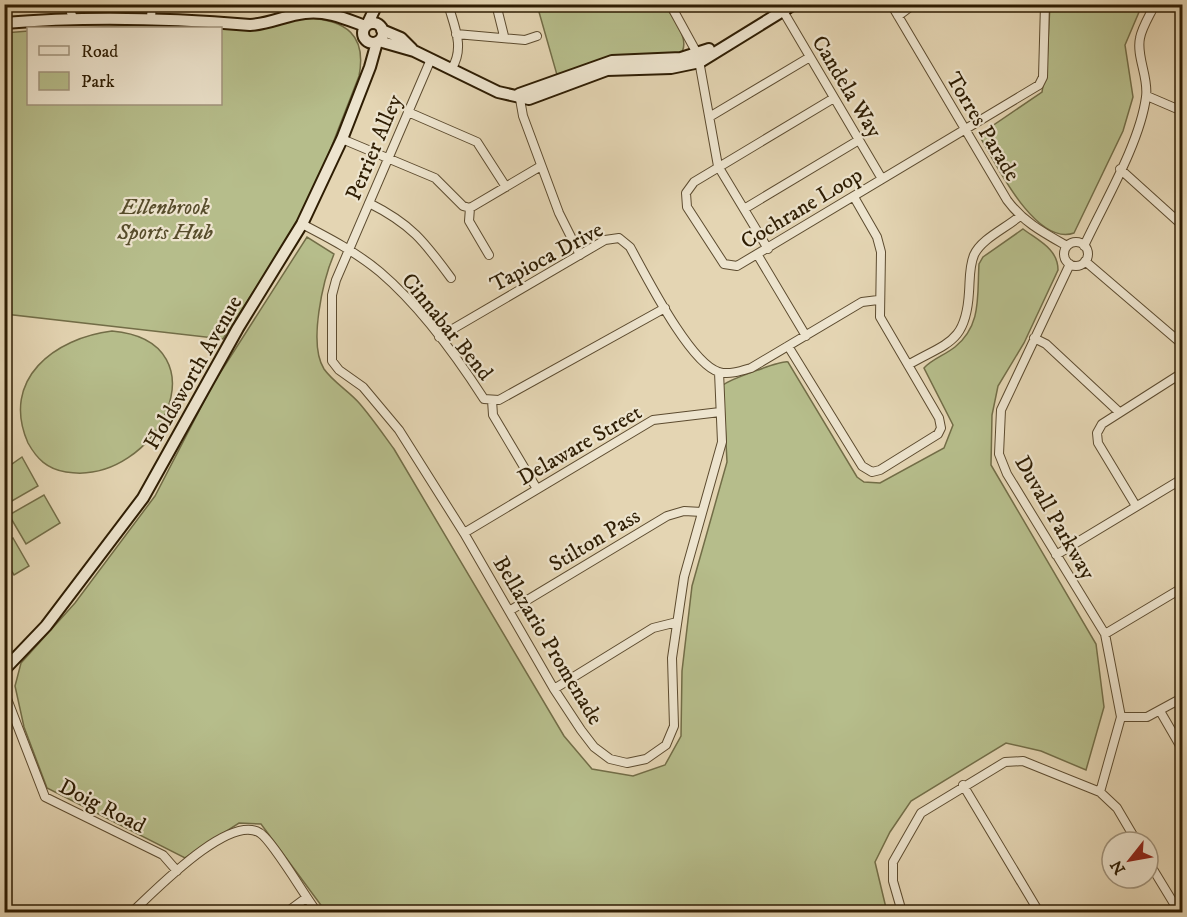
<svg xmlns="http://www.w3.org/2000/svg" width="1187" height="917" viewBox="0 0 1187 917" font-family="'IM FELL DW Pica',serif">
<rect width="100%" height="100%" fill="#e4d5b3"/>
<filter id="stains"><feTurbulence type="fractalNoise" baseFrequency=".00333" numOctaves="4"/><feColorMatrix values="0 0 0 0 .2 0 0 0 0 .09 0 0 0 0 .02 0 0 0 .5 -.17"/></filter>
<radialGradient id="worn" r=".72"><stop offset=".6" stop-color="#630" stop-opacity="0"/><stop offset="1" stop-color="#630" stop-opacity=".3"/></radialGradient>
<path fill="#b6bd8b" stroke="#726d47" stroke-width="1.5" d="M 537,5 L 665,5 C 673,18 693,42 679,56 L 557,75 Z
M 1050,5 L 1142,5 L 1125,45 L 1133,97 L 1123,131 L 1074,233 C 1035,247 994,160 979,135 L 1042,92 L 1047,61 Z
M 307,18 C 346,20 367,35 359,76 L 308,207 L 223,339 L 5,314 L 5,33 L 28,31 L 28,104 L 220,104 L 220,28 L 78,28 L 160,24 L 246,29 Z
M 1023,229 C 1039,241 1058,249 1058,270 L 1024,343 L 998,386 L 992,415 L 991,465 L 1096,644 L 1104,707 L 1086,770 L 1041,751 L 1006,743 L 911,801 L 890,832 L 875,862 L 887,912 L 326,912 L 261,824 L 239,823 L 185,858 L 47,788 L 24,727 L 15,686 L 21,663 L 75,603 L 155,496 L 213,384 L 307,237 L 334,254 C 323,280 308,344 324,369 C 333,382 350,392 360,404 C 372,418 383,434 394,449 L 564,736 L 592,769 L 633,776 L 665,765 L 681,736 L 682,671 L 692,586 L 727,462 L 723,385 C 729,380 782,360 788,362 L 857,477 L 864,482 L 880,483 L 944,448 L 953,425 L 924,368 C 932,359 945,355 955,347 C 982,325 977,296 979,264 L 983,257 Z
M 112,331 C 227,341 158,487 66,472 C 47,469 37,459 28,443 C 0,379 55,338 112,331 Z
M 22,457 L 38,486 L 5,505 L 5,469 Z
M 44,495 L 60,523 L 26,544 L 9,515 Z
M 13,538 L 29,566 L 14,575 L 5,559 L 5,542 Z"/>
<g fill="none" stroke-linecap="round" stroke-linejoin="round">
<g stroke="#5c4b2f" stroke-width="10">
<path id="street" d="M 68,4 L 73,18
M 448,4 C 454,26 465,47 452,68
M 496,4 L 504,36
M 670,4 L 698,55 L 718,166 L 768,249
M 891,4 L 1007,200 C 1023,222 1044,233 1067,246
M 783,11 L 882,179
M 898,16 L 914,4
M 151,18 L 152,4
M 456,34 L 525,40 L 537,36
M 431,59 L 336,280 L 332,295 L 332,361 L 339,370 L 363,387 L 399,430 L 464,533 L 554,689 L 581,730 L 594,747 L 610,759 L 627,763 L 646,759 L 666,745 L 674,726 L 672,658 L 684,577 L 722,442 L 719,372
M 1147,96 L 1182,111
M 834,98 L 694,182 L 686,193 L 687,207 L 724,264 L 737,266 L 1039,85 L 1043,77 L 1045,4
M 520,99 L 523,116 L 559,213 L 580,255
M 408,112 L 477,142 L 506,187
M 711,116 L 810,57
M 342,139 L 435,178 L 463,206 L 470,208 L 541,166
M 1120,169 L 1182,225
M 369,203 C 411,224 424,241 451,278
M 470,208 L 469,221 L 489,255
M 744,209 L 859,140
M 302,224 C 329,238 356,252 380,272 C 421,307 455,354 484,399 L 499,400 L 665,308
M1064 254a12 12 0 1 1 24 0a12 12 0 1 1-24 0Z
M 1084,246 C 1104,203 1140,143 1146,97 C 1149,77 1136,57 1140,38 C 1142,27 1150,15 1155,4
M 757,254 L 806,336
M 1085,261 L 1182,344
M 1070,264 L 1001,410 L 999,454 L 1007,474 L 1105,634 L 1121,717 L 1100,792
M 439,337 L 605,240 L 619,238 L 630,247 C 645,274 690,364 719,372 C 729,375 741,371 751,368 L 862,302 L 878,300
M 1034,338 L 1046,344 L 1119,412
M 788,346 L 862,466 L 872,472 L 880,470 L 938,434 L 941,428 L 939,418 L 880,317 L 881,252 L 877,237 L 854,197
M 908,365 C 948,342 966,343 969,292 C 970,280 969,267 974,255 C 981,239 1006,228 1020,216
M 492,400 L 493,415 L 537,489
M 1136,506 L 1098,443 L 1097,433 L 1102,424 L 1182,373
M 464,533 L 653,420 L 720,412
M 1056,555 L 1182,479
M 509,611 L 667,516 L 684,511 L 702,512
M 1105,634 L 1182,588
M 554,689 L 653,628 L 677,622
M 4,691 L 45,797 L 163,855 L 177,871
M 1160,711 L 1182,749
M 1121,717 L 1147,717 L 1182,698
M 963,785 L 1039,912
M 1148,861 L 1179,912
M 132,912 C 154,892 229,813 260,833 C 272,840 306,898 317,912
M 287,912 L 306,898
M 902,912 L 893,881 L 893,862 L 921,813 L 1005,762 L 1023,761 L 1100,792 L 1117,808 L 1137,842"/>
</g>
<g stroke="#2e1d03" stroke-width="14">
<path id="secondary" d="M363 33a10 10 0 1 1 20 0a10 10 0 1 1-20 0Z
M 4,23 C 87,16 168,18 250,25 C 270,24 286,15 305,13 C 326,10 346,19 365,26
M 368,23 L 377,4
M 382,30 L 401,38 L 412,49
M 379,41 L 414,51 L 498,92 L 529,99 L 607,70 L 671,68 L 700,62 L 794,4
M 519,94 L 612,61 L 681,58 L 709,49
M 4,670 L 46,626 L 143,498 L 238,328 L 302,224 L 342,139 L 370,67 L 377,42"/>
</g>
<use href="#street" stroke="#ede4ce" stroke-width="8"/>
<use href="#secondary" stroke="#ede4ce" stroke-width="10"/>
</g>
<g text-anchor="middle" stroke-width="4.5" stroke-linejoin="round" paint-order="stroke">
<g font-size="22" fill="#2e1d03" stroke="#ede4ce">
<text transform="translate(848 86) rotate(59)" y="8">Candela Way</text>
<text transform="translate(984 126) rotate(59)" y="8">Torres Parade</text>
<text transform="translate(373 147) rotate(-67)" y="8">Perrier Alley</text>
<text transform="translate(801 207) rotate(-31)" y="8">Cochrane Loop</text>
<text transform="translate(546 256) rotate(-28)" y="8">Tapioca Drive</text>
<text transform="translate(448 326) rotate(51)" y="8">Cinnabar Bend</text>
<text transform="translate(192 372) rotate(-60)" y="8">Holdsworth Avenue</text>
<text transform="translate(579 444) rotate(-30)" y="8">Delaware Street</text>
<text transform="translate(1056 517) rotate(60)" y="8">Duvall Parkway</text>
<text transform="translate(594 539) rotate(-31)" y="8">Stilton Pass</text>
<text transform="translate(549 640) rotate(59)" y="8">Bellazario Promenade</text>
<text transform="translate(103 805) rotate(27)" y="8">Doig Road</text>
</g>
<g font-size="22" font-style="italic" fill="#574d2c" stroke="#ede4ce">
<text x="165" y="214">Ellenbrook<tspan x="165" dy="25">Sports Hub</tspan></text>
</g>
</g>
<rect width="1187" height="917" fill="none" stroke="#e4d5b3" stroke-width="24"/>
<rect x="6" y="6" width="1175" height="905" fill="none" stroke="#2e1d03" stroke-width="3"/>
<rect x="12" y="12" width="1163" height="893" fill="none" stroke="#2e1d03" stroke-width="1.5"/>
<rect x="27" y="27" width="195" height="78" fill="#ede4ce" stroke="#a1947d" stroke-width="1.5"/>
<rect x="39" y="46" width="30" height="9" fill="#ede4ce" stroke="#a1947d" stroke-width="1.5"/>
<text x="81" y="57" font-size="18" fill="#2e1d03">Road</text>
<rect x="39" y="72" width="30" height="18" fill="#b6bd8b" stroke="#a1947d" stroke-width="1.5"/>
<text x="81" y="87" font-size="18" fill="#2e1d03">Park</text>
<g transform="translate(1130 860) rotate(239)"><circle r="28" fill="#ede4ce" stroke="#a1947d" stroke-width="1.5"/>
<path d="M0-4.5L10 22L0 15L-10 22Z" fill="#8f2418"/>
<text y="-9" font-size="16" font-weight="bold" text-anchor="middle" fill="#2e1d03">N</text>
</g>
<rect width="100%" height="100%" filter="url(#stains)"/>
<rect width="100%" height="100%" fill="url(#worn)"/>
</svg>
